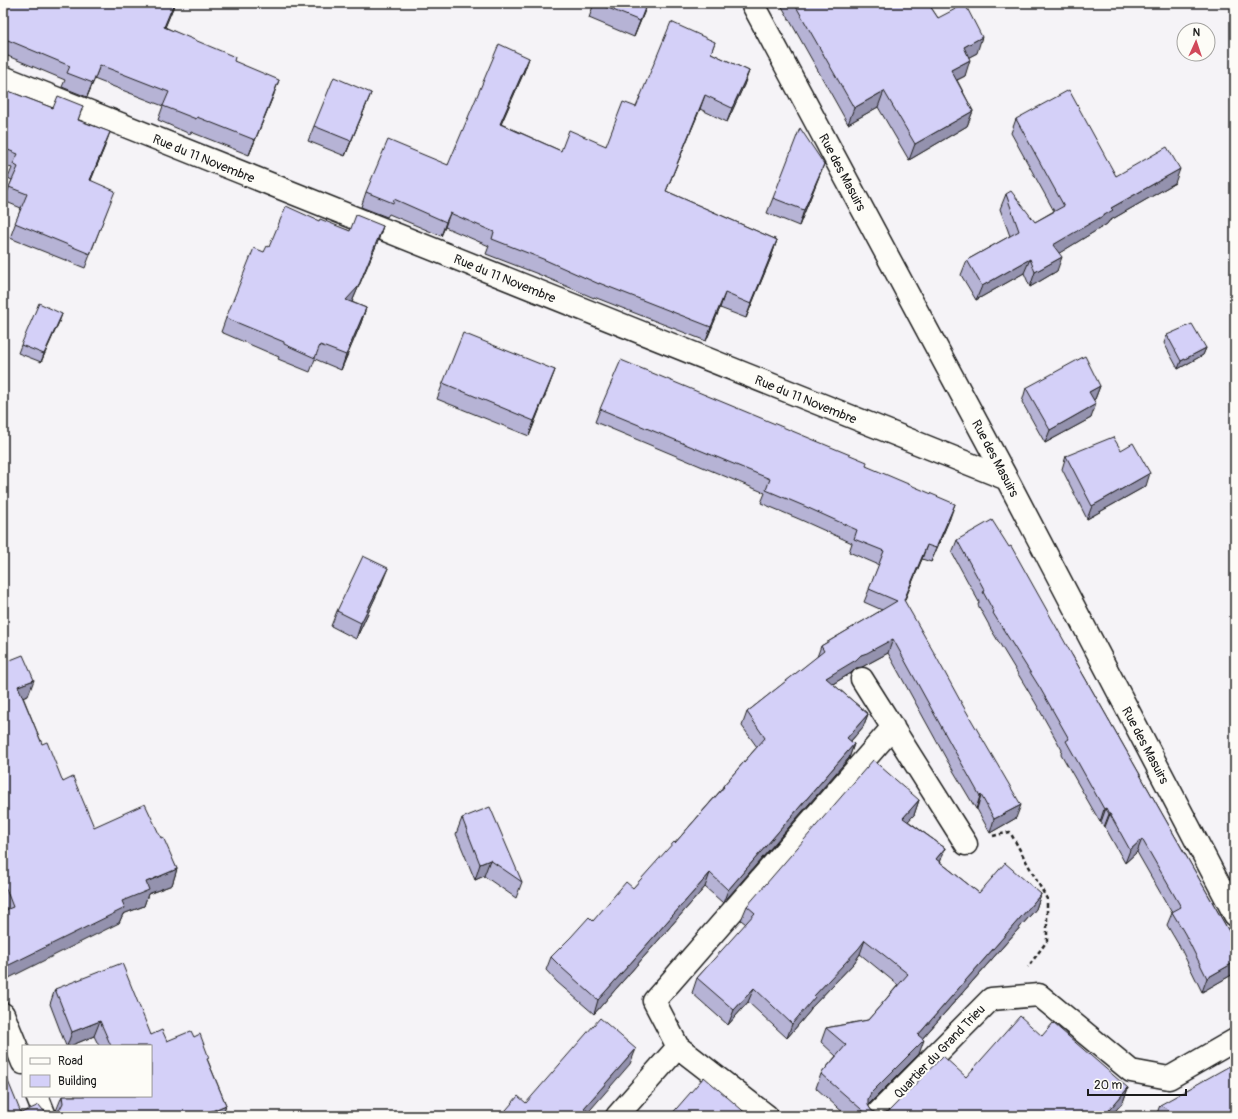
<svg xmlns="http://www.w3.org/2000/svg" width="1238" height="1119" viewBox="0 0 1238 1119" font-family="Pangolin,sans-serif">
<rect width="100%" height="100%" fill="#f5f3f7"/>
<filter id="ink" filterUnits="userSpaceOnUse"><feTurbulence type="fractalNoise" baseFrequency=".025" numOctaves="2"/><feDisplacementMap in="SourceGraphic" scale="8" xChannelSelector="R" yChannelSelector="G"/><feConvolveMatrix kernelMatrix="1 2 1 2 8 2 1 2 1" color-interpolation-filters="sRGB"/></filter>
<g filter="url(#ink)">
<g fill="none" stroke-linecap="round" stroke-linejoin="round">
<g stroke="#1c1c1c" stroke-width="25">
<path id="minor" d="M 752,3 L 1007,479 L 1235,915
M 3,77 L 1007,479
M 862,679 L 966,844
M 3,1014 L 23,1063
M 678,1047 L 767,1116
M 37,1096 L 45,1116
M 617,1116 L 678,1047 L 654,1001 L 893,727
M 875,1116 L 991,999 L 1039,995 L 1131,1071 L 1169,1078 L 1235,1040"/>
</g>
<path stroke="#1c1c1c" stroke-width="2.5" stroke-dasharray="4 3" stroke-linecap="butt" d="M 993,836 L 1010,832 L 1047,899 L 1047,941 L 1028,967"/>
<use href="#minor" stroke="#fdfcf7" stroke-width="22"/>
</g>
<path fill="#b6b3d5" stroke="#1c1c1c" d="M 3,3 L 175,3 L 165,27 L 234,61 L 274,94 L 249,155 L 191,132 L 190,134 L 158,120 L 163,106 L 94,79 L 87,97 L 62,87 L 65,80 L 3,54 Z
M 594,3 L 648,3 L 634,37 L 589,18 Z
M 780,3 L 928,3 L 938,18 L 977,53 L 969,57 L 965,76 L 957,80 L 973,111 L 967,126 L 909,160 L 878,107 L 848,124 Z
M 715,42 L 711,53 L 749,71 L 744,85 L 727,122 L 700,109 L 666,191 L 777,240 L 772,255 L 746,318 L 720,308 L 706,341 L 594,297 L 594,298 L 538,274 L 486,254 L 489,246 L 445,227 L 441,236 L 389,214 L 387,217 L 361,207 L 366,192 L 448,165 L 529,58 L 524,72 L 501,124 L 561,151 L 606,146 L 636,107 Z
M 3,89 L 53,108 L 83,106 L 78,120 L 105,146 L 91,180 L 109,205 L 85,268 L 10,238 L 21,208 L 4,201 L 12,180 L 8,178 L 12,168 L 3,165 Z
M 371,93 L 365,108 L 345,156 L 308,141 L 314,126 Z
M 1016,119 L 1116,176 L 1175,183 L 1109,221 L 1107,224 L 1059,253 L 1057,271 L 1030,287 L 1024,273 L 976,300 L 961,275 L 967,260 L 1010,236 L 1000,209 L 1006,194 L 1035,222 L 1054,211 L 1011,133 Z
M 824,164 L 818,179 L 799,226 L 767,213 L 773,198 Z
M 319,221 L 350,231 L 383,226 L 378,241 L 352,302 L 366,308 L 361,323 L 341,370 L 315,359 L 310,372 L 278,359 L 279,357 L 221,332 L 226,318 L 264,252 L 269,247 Z
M 62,314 L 59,322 L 41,362 L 18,353 L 21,345 Z
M 1167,335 L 1206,348 L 1203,355 L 1178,369 L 1164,343 Z
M 555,370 L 529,436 L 437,399 L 443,383 Z
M 1100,386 L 1095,399 L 1093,400 L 1091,418 L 1045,443 L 1022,402 L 1026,388 Z
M 600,409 L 866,466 L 950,518 L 931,562 L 922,559 L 904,601 L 1016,818 L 990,833 L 977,809 L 976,809 L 948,762 L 888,653 L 862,667 L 856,668 L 851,673 L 833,684 L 868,714 L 863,727 L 851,741 L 854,744 L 849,758 L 723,903 L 705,887 L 594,1014 L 557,982 L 546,970 L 551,957 L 593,921 L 633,888 L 675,843 L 721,790 L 723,786 L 757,747 L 742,726 L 747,712 L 817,657 L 821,646 L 882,610 L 864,602 L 879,565 L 849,552 L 852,543 L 799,519 L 761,503 L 765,493 L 595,422 Z
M 1121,450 L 1146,486 L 1087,519 L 1062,469 L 1066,456 Z
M 957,540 L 1072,655 L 1235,942 L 1235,973 L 1202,992 L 1180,947 L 1167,925 L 1172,913 L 1137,852 L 1125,863 L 1105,827 L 1104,827 L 1101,822 L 1100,822 L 1061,754 L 1062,750 L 1035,702 L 989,626 L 989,625 L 978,605 L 979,602 L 952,553 Z
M 382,583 L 356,639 L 331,626 L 337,611 Z
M 3,663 L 28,696 L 23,697 L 42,744 L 63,782 L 94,827 L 161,838 L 177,869 L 172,885 L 148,894 L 144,906 L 123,914 L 119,923 L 3,911 Z
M 919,800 L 914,815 L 908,821 L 945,848 L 940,862 L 979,893 L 1041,894 L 1036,909 L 922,1039 L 919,1054 L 868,1105 L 871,1110 L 877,1114 L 884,1113 L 966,1077 L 1042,1036 L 1128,1088 L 1123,1102 L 1111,1116 L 847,1116 L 816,1088 L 821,1074 L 836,1056 L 821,1042 L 826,1028 L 868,1020 L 898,985 L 860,954 L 854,963 L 811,1008 L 810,1011 L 787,1038 L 748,1002 L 728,1025 L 692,993 L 697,978 L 746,924 L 741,920 L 747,906 Z
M 462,818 L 522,882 L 516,898 L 484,876 L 475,880 L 456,834 Z
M 55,989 L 151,1035 L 167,1041 L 194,1037 L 208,1061 L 226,1105 L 222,1116 L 3,1116 L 21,1113 L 43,1110 L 48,1113 L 56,1112 L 56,1111 L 62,1096 L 151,1096 L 151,1046 L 99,1046 L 94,1036 L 70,1046 L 66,1046 L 50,1004 Z
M 1160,1105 L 1235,1116 L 1156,1116 Z"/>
<path fill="#9492ae" stroke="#1c1c1c" d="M 174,3 L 175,3 L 159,42 L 164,27 Z
M 647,3 L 648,3 L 634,37 L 640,21 Z
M 982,37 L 977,53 L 958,63 L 964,47 Z
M 529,58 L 524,72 L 495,138 L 500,124 Z
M 970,60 L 965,76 L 945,86 L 951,70 Z
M 100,65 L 94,79 L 87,97 L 93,83 Z
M 749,71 L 744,85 L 727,122 L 732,108 Z
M 279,80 L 274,94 L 249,155 Z
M 884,91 L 878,107 L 848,124 L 854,108 Z
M 371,93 L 365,108 L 345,156 L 351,141 Z
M 705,95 L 700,109 L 660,205 L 666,191 Z
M 973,111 L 967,126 L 909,160 L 915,144 Z
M 110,132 L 105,146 L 85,194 L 90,180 Z
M 824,164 L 818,179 L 799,226 L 804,210 Z
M 1180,169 L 1175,183 L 1109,221 L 1107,224 L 1048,260 L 1053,245 L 1111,208 Z
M 450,213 L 445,227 L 441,236 L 446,222 Z
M 383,226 L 378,241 L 352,302 L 341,314 L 346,300 Z
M 777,240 L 772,255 L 746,318 L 751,304 Z
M 1062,257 L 1057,271 L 1030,287 L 1035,272 Z
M 1030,259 L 1024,273 L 976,300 L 982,286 Z
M 725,293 L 720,308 L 706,341 L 711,327 Z
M 366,308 L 361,323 L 341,370 L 346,355 Z
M 62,314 L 59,322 L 41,362 L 44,354 Z
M 1206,348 L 1203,355 L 1178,369 L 1181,361 Z
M 555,370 L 549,386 L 529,436 L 534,421 Z
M 1100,386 L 1095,399 L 1084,406 L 1089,392 Z
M 1096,404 L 1091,418 L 1045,443 L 1050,430 Z
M 1150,473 L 1146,486 L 1087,519 L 1092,506 Z
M 955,504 L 950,518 L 931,562 L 936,548 Z
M 927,545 L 922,559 L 899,614 L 904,600 Z
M 388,568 L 382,583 L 356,639 L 361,623 Z
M 893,639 L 888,653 L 862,667 L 856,668 L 851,673 L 821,691 L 826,678 L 861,655 Z
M 34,680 L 28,696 L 13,701 L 18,686 Z
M 868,714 L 863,727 L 842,751 L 847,738 Z
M 854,744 L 849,758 L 723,903 L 728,890 Z
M 981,795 L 977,809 L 976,809 L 980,796 Z
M 919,800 L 914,815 L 898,832 L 903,818 Z
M 1021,805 L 1016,818 L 990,833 L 994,819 Z
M 1106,808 L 1101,822 L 1100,822 L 1104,809 Z
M 1109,814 L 1110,814 L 1105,827 L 1104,827 Z
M 1142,839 L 1137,852 L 1125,863 L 1130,850 Z
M 945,848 L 940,863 L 936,859 Z
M 490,860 L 484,876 L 475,880 L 480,864 Z
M 177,869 L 172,885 L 148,894 L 144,906 L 123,914 L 119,923 L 3,981 L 3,968 L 122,901 L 146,882 Z
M 710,873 L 705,887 L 594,1014 L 598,1000 Z
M 1041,894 L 1036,909 L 913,1049 L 918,1035 Z
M 865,940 L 860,954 L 854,963 L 811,1008 L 810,1011 L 787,1038 L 792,1024 L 814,996 Z
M 1235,962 L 1235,973 L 1202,992 L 1207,978 Z
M 754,988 L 748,1002 L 728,1025 L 734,1010 Z
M 100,1021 L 94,1036 L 70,1046 L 67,1046 L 72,1032 Z
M 924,1040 L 919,1054 L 866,1107 L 868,1099 L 871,1093 Z
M 636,1049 L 630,1064 L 585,1116 L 584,1108 Z
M 1128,1088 L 1123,1102 L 1111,1116 L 1104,1116 Z
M 226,1105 L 222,1116 L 200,1116 Z
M 1082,1111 L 1080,1116 L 1077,1116 Z"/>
<path fill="#d4d0f8" stroke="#1c1c1c" d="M 3,3 L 174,3 L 164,27 L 235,57 L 234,61 L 279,80 L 255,140 L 197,117 L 196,119 L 163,106 L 169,92 L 100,65 L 93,83 L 67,73 L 70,66 L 3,38 Z
M 596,3 L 647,3 L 640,21 Z
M 794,3 L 928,3 L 938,18 L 965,4 L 982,37 L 964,47 L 970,60 L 951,70 L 973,111 L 915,144 L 884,91 L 854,108 Z
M 671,22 L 715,42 L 711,53 L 749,71 L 732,108 L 705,95 L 666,191 L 777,240 L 751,304 L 725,293 L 711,327 L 599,283 L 599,284 L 543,259 L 492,239 L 494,232 L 450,213 L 446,222 L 394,199 L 393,203 L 366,192 L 388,140 L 448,165 L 499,44 L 529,58 L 500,124 L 561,151 L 569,130 L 606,146 L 623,102 L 636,107 Z
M 334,77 L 371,93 L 351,141 L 314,126 Z
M 3,89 L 53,108 L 58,96 L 83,106 L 78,120 L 110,132 L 90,180 L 115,191 L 90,254 L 15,223 L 27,194 L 9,187 L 18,167 L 13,164 L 18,154 L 3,148 Z
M 1069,90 L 1116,176 L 1167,147 L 1180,169 L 1111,208 L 1113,210 L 1053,245 L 1062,257 L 1035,272 L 1030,259 L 982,286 L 967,260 L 1019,231 L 1006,194 L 1011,191 L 1035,222 L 1064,206 L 1016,119 Z
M 800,128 L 824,164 L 804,210 L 773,198 Z
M 286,206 L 319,221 L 320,219 L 350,231 L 356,215 L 383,226 L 358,287 L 346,300 L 366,308 L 346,355 L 320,345 L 315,358 L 284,344 L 284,342 L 226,318 L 254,248 L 264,252 L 267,246 L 269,247 Z
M 39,303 L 62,314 L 44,354 L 21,345 Z
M 1192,324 L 1206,348 L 1181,361 L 1167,335 Z
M 463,333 L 555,370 L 534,421 L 443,383 Z
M 1085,356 L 1100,386 L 1089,392 L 1096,404 L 1050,430 L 1026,388 Z
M 621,360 L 867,462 L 866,466 L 955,504 L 936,548 L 927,545 L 904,600 L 933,651 L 962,704 L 1021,805 L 994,819 L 981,795 L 980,796 L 953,748 L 893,639 L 867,653 L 861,655 L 856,660 L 826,678 L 868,714 L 847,738 L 854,744 L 728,890 L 710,873 L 598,1000 L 562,968 L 551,957 L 571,937 L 589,917 L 593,921 L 626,882 L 633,888 L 674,842 L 675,843 L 724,787 L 723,786 L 765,738 L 747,712 L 824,651 L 821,646 L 897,601 L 869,589 L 884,551 L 854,539 L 857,530 L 804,506 L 766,490 L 770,479 L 600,409 Z
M 1113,437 L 1121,450 L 1133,443 L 1150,473 L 1092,506 L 1066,456 Z
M 992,520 L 1009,547 L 1011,546 L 1072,655 L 1235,942 L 1235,962 L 1207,978 L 1185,934 L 1172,912 L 1181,907 L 1142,839 L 1130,850 L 1110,814 L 1109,814 L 1106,808 L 1104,809 L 1066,741 L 1069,739 L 1040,688 L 993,613 L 994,612 L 983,592 L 985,591 L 957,540 Z
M 363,556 L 388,568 L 361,623 L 337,611 Z
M 23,655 L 34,680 L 18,686 L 42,744 L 47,742 L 63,782 L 73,777 L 94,827 L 145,804 L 161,838 L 163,837 L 177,869 L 146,882 L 149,890 L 122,901 L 125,908 L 3,968 L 3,911 L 13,907 L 3,881 L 3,663 Z
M 873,760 L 919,800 L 903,818 L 945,848 L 936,859 L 979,893 L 1005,863 L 1041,894 L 918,1035 L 924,1040 L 871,1093 L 868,1099 L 868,1105 L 871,1110 L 877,1114 L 884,1113 L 889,1111 L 943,1056 L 966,1077 L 1020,1016 L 1042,1036 L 1053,1023 L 1128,1088 L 1104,1116 L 1088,1116 L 1082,1111 L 1077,1116 L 869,1116 L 821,1074 L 846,1045 L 826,1028 L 868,1020 L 908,974 L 865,940 L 859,948 L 814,996 L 815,997 L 792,1024 L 754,988 L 734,1010 L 697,978 L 755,913 L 747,906 Z
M 490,807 L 522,882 L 490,860 L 480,864 L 462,818 Z
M 122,963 L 151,1035 L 162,1030 L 167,1041 L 191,1031 L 194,1037 L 200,1034 L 209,1058 L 207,1059 L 226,1105 L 200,1116 L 3,1116 L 3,1069 L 21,1113 L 39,1105 L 43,1110 L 48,1113 L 56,1112 L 60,1109 L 63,1103 L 62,1096 L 151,1096 L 151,1046 L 111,1046 L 100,1021 L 72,1032 L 55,989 Z
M 600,1018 L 636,1049 L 584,1108 L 594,1116 L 501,1116 L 518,1096 L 526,1103 Z
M 1235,1063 L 1235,1116 L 1179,1116 L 1160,1105 Z
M 704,1077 L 749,1116 L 670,1116 Z"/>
</g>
<g text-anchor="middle" stroke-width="4" stroke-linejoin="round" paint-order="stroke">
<g font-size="13" fill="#1c1c1c" stroke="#fdfcf7">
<text transform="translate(204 158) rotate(22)" y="5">Rue du 11 Novembre</text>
<text transform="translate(843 172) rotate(62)" y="5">Rue des Masuirs</text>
<text transform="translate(505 278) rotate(22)" y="5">Rue du 11 Novembre</text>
<text transform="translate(806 399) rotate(22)" y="5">Rue du 11 Novembre</text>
<text transform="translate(996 458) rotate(62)" y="5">Rue des Masuirs</text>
<text transform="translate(1146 745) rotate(62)" y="5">Rue des Masuirs</text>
<text transform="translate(939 1051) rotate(-46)" y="5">Quartier du Grand Trieu</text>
</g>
</g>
<rect width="1238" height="1119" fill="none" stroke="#fdfcf7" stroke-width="16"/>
<rect x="8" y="8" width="1222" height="1103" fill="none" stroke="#1c1c1c" stroke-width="1.5" filter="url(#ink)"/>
<rect x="22" y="1045" width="130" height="52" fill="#fdfcf7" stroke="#a3a29f"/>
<rect x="30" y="1058" width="20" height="6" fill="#fdfcf7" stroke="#a3a29f"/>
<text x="58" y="1065" font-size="12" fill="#1c1c1c">Road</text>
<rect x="30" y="1075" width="20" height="12" fill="#d4d0f8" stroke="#a3a29f"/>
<text x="58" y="1085" font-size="12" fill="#1c1c1c">Building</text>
<g transform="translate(1196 42) rotate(3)"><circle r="19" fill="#fdfcf7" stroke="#a3a29f"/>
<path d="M0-3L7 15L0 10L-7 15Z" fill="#d1495b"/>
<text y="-6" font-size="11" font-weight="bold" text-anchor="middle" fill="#1c1c1c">N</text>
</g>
<path d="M1088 1089v6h98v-6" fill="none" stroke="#1c1c1c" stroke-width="2"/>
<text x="1094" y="1089" font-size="12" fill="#1c1c1c" stroke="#fdfcf7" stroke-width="3" paint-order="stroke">20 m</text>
</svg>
